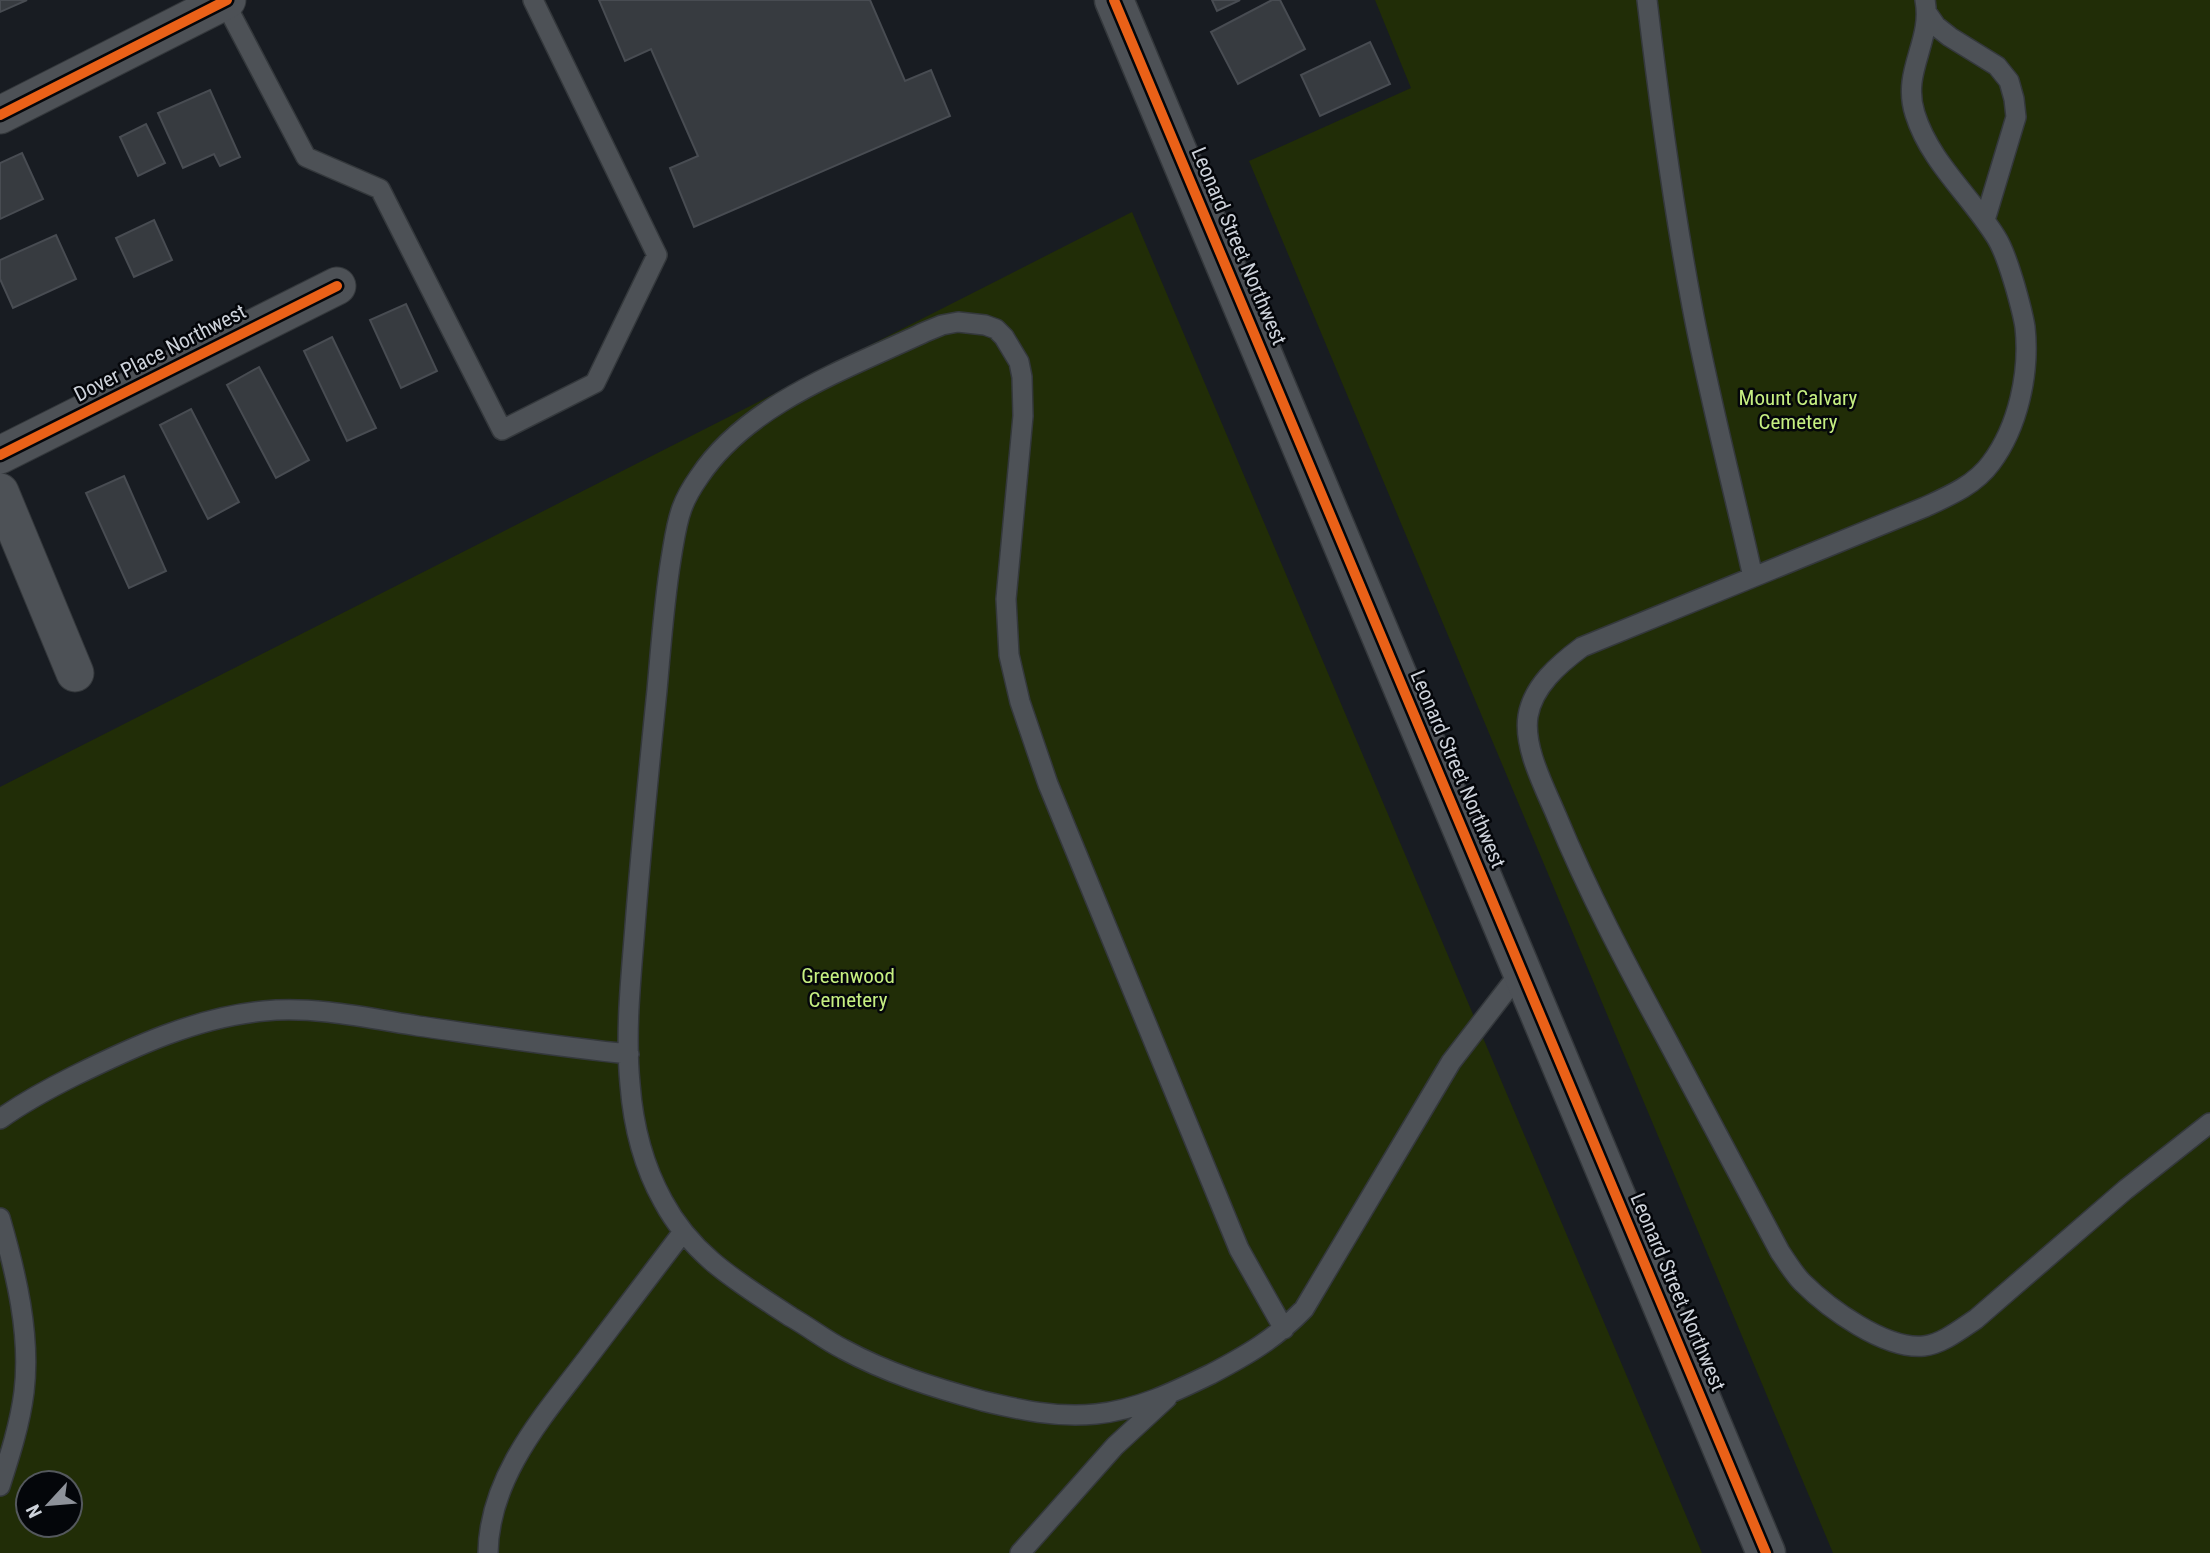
<svg xmlns="http://www.w3.org/2000/svg" width="2210" height="1553" viewBox="0 0 2210 1553" font-family="'Roboto Condensed',sans-serif">
<rect width="100%" height="100%" fill="#181c22"/>
<path fill="#212d07" fill-rule="evenodd" d="M 1375,0 L 2210,0 L 2210,1553 L 1833,1553 L 1249,161 L 1411,88 Z
M 1132,212 L 1702,1553 L 0,1553 L 0,787 ZM 28,1483 L 70,1483 L 70,1525 L 28,1525 Z"/>
<path fill="#373b40" stroke="#484c52" stroke-width="2" d="M 0,0 L 27,0 L 0,12 Z
M 599,0 L 870,0 L 905,81 L 931,70 L 950,116 L 694,227 L 670,168 L 698,156 L 651,49 L 625,61 Z
M 1212,0 L 1240,0 L 1217,11 Z
M 1272,0 L 1280,0 L 1305,49 L 1238,84 L 1211,32 Z
M 1370,42 L 1390,84 L 1320,116 L 1301,75 Z
M 210,90 L 240,157 L 220,166 L 214,154 L 183,168 L 158,113 Z
M 146,124 L 165,163 L 138,176 L 120,137 Z
M 22,153 L 43,199 L 0,219 L 0,163 Z
M 154,220 L 172,260 L 134,277 L 116,238 Z
M 56,235 L 76,279 L 13,308 L 0,279 L 0,260 Z
M 406,304 L 437,371 L 401,388 L 370,320 Z
M 332,337 L 376,428 L 347,441 L 304,351 Z
M 259,367 L 309,460 L 276,478 L 227,385 Z
M 191,409 L 239,502 L 208,519 L 160,425 Z
M 124,476 L 166,571 L 129,588 L 86,493 Z"/>
<g fill="none" stroke-linecap="round" stroke-linejoin="round">
<g stroke="#34383c" stroke-width="22">
<path id="lane" d="M 1647,0 C 1659,102 1673,205 1692,306 C 1709,397 1733,487 1753,577
M 1925,0 C 1933,42 1901,71 1915,114 C 1930,162 1970,195 1996,237 C 2005,251 2010,270 2015,286 C 2019,300 2023,314 2025,327 C 2030,373 2018,427 1991,463 C 1975,485 1949,496 1925,507 L 1582,647 C 1559,664 1533,686 1528,716 C 1523,748 1545,788 1557,817 C 1588,892 1626,964 1665,1036 C 1703,1108 1741,1180 1780,1252 C 1787,1262 1794,1274 1802,1282 C 1828,1308 1885,1350 1924,1346 C 1942,1344 1961,1329 1976,1319 L 2125,1190 L 2210,1123
M 224,1 L 306,157 L 380,189 L 502,430 L 595,383 L 657,255 L 533,0
M 1927,13 L 1936,26 L 1950,37 L 1997,66 L 2009,81 L 2014,99 L 2016,117 L 1985,220
M 0,1119 C 24,1102 48,1089 74,1076 C 133,1047 197,1017 264,1011 C 315,1006 368,1018 418,1026 C 488,1036 558,1047 629,1054
M 0,1218 C 16,1273 31,1335 24,1392 C 20,1424 10,1455 0,1486
M 1284,1329 L 1239,1249 L 1048,784 L 1020,702 L 1009,655 L 1006,599 L 1023,416 L 1022,377 L 1019,362 L 1004,337 L 996,329 L 985,325 L 958,322 L 942,325 L 925,332 C 847,369 748,403 699,477 C 692,487 686,497 682,508 C 676,524 674,542 671,559 C 664,602 661,646 657,690 C 649,769 641,847 635,926 C 631,978 625,1031 630,1084 C 633,1124 643,1165 663,1201 C 693,1257 740,1283 791,1317 C 809,1327 825,1340 843,1349 C 887,1373 935,1388 983,1401 C 1020,1410 1057,1418 1096,1414 C 1137,1410 1174,1392 1211,1374 C 1247,1355 1275,1339 1304,1309 L 1451,1062 L 1522,970
M 488,1553 C 489,1474 547,1412 592,1352 C 622,1312 653,1272 683,1232
M 1020,1553 L 1115,1446 L 1167,1398"/>
</g>
<g stroke="#34383c" stroke-width="39">
<path id="street" d="M 0,115 L 227,0
M 0,455 L 337,286
M 0,492 L 75,673"/>
</g>
<g stroke="#34383c" stroke-width="41">
<path id="secondary" d="M 1114,0 L 1766,1553"/>
</g>
<use href="#lane" stroke="#4d5156" stroke-width="19"/>
<use href="#street" stroke="#4d5156" stroke-width="37"/>
<use href="#secondary" stroke="#4d5156" stroke-width="38"/>
<g stroke="#04060a" stroke-width="15">
<path id="cycleway" d="M 1114,0 L 1766,1553
M 0,115 L 227,0
M 0,455 L 337,286"/>
</g>
<use href="#cycleway" stroke="#ea6118" stroke-width="10"/>
</g>
<g text-anchor="middle" stroke-width="5" stroke-linejoin="round" paint-order="stroke">
<g font-size="21" fill="#cdd2da" stroke="#04060a">
<text transform="translate(1239 246) rotate(67)" y="7">Leonard Street Northwest</text>
<text transform="translate(160 353) rotate(-27)" y="7">Dover Place Northwest</text>
<text transform="translate(1458 769) rotate(67)" y="7">Leonard Street Northwest</text>
<text transform="translate(1678 1292) rotate(67)" y="7">Leonard Street Northwest</text>
</g>
<g font-size="21" fill="#c6ef81" stroke="#04060a">
<text x="1798" y="405">Mount Calvary<tspan x="1798" dy="24">Cemetery</tspan></text>
<text x="848" y="983">Greenwood<tspan x="848" dy="24">Cemetery</tspan></text>
</g>
</g>
<g transform="translate(49 1504) rotate(244)"><circle r="33" fill="#04060a" stroke="#54585d" stroke-width="2"/>
<path d="M0-5L12 26L0 18L-12 26Z" fill="#8e929a"/>
<text y="-10" font-size="19" font-weight="bold" text-anchor="middle" fill="#cdd2da">N</text>
</g>
</svg>
